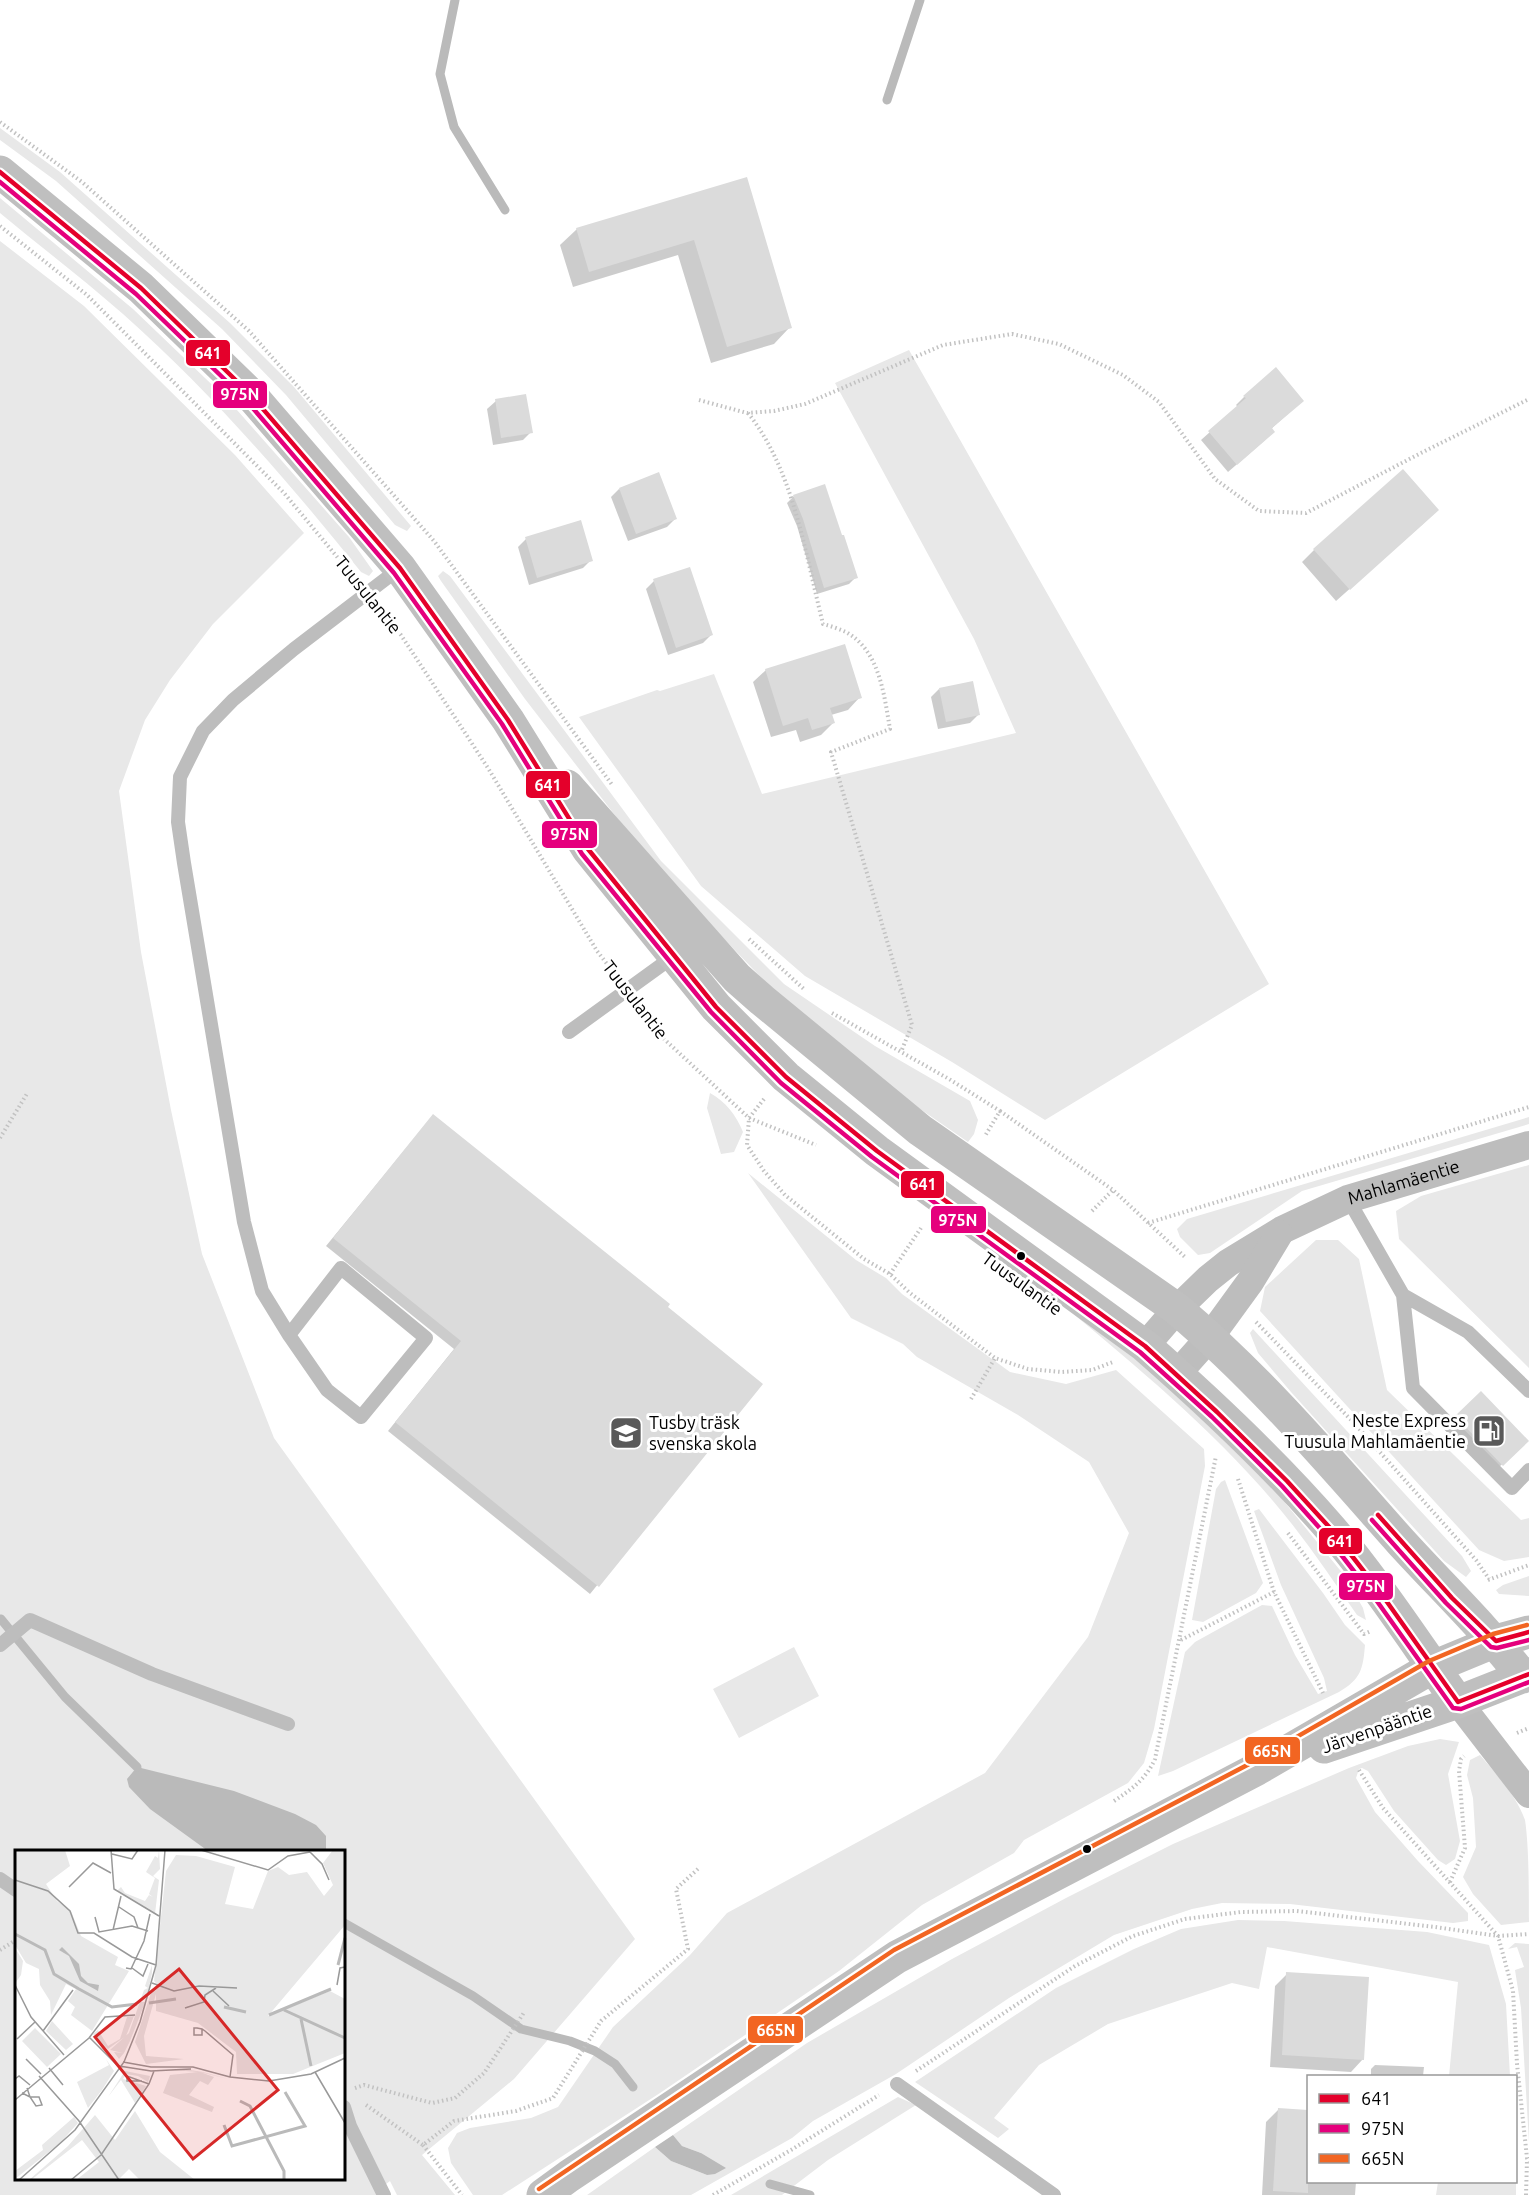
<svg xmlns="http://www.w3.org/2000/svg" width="1529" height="2195" viewBox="0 0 1529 2195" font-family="Ubuntu,sans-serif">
<rect width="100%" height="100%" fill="#fff"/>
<path fill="#e8e8e8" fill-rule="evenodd" d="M 0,128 L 60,172 L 230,323 L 294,387 L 411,526 L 407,531 L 395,525 L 286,395 L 222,329 L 56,181 L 0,140 Z
M 0,198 L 133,309 L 229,401 L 349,537 L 373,571 L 369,576 L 361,572 C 289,482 210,391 123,314 C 83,279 41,247 0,213 Z
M 0,241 L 84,306 L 235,455 L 304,533 L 213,624 L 170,680 L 145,720 L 119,791 L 141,952 L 171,1110 L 202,1254 L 274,1438 L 635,1939 L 514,2079 L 422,2155 L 455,2195 L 397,2195 L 390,2181 L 377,2191 L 379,2195 L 0,2195 ZM 16,1852 L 344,1852 L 344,2178 L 16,2178 Z
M 909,350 L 1269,984 L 1045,1120 L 952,1062 L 805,976 L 701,886 L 579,717 L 657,690 L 660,691 L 714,674 L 762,794 L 1016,733 L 974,639 L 835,383 Z
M 443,571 L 450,576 L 661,861 L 784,984 L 875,1046 L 970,1101 L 978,1120 L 974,1134 L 968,1142 L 910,1102 L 775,992 L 655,867 L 525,699 L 441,581 L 438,576 Z
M 710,1093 C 726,1102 736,1115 743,1132 L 734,1152 L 721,1154 L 707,1108 Z
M 1529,1117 L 1529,1124 L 1302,1191 L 1210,1253 L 1198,1255 L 1180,1237 L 1177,1229 L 1187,1219 Z
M 1529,1165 L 1529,1368 L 1399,1239 L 1396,1211 L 1421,1196 Z
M 748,1173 L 856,1260 L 886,1278 L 902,1294 L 1010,1372 L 1066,1384 L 1116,1370 L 1204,1449 L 1205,1466 L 1154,1729 L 1144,1763 L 1128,1783 L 1024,1840 L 1014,1853 L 922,1905 L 839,1971 L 660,2093 L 502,2195 L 473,2195 L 451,2163 L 448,2148 L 457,2133 L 470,2128 L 531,2118 L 558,2107 L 613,2027 L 690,1955 L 727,1913 L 985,1773 L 1088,1637 L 1129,1533 L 1089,1462 L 1018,1415 L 917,1357 L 903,1344 L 851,1318 Z
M 1316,1240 L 1338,1240 L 1359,1259 L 1387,1390 L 1521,1520 L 1529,1518 L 1529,1557 L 1504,1561 L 1479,1550 L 1260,1311 L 1265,1287 Z
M 1064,1306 L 1099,1324 L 1264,1477 L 1344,1575 L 1363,1608 L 1366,1620 L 1357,1615 C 1330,1576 1304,1537 1273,1501 C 1211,1428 1137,1367 1064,1306 Z
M 1253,1329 L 1462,1556 L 1471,1571 L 1466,1577 L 1444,1561 L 1291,1392 L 1258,1353 L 1250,1333 Z
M 1225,1480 L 1263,1583 L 1256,1593 L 1203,1622 L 1192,1620 L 1216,1489 L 1221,1482 Z
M 1259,1509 L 1323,1593 L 1345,1625 L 1365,1645 C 1363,1669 1361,1679 1339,1692 L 1173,1771 L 1158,1776 L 1185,1652 L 1195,1642 L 1262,1605 L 1272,1606 L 1295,1655 L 1318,1694 L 1327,1691 L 1324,1678 L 1281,1585 L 1254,1511 Z
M 1529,1576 L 1529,1596 L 1499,1594 L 1496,1590 L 1503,1585 Z
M 794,1647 L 819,1696 L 739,1738 L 713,1689 Z
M 1440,1739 L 1459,1742 L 1448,1774 L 1460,1841 L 1455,1859 L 1446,1865 L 1438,1860 L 1394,1811 L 1368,1771 L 1362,1768 L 1359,1769 L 1356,1778 L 1375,1812 L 1418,1861 L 1468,1913 L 1468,1921 L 1453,1923 L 1290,1904 L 1222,1903 L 1192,1909 L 1114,1935 L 1009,1998 L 896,2074 L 813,2121 L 792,2138 L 691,2195 L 587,2195 L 655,2147 L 671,2161 L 707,2175 L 701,2153 L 682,2146 L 673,2135 L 807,2043 L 952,1959 L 1066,1898 L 1173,1844 L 1349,1768 L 1408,1746 Z
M 1480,1755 C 1497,1775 1516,1795 1525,1820 C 1529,1846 1529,1894 1529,1922 L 1501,1925 L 1473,1894 L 1463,1877 L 1476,1847 L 1473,1798 L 1467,1775 L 1470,1760 Z
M 1238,1920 L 1284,1921 L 1427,1932 L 1489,1945 L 1506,2004 L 1510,2076 L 1449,2076 L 1458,1982 L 1267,1947 L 1259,1989 L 1232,1983 L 1108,2024 L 1039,2065 L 994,2118 L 1009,2129 L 998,2138 L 915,2082 L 1056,1988 L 1134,1949 L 1181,1929 Z
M 1515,1943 L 1529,1944 L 1529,2142 L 1521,2008 L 1515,1970 L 1524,1967 L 1517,1947 L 1508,1949 Z
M 898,2097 L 916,2105 L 828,2160 L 782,2195 L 731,2195 Z
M 1516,2176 L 1516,2195 L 1436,2195 L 1438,2182 L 1516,2182 Z"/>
<path fill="#bababa" d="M 137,1767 L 234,1791 L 295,1814 L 316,1825 L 326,1836 L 326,1851 L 208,1851 L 150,1809 L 129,1787 L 127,1779 Z
M 673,2135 L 682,2146 L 701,2153 L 726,2168 L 715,2174 L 707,2175 L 671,2161 L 655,2147 Z"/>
<path fill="#0003" d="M 746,178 L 790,327 L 774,344 L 711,363 L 678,255 L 573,287 L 560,245 L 577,229 Z
M 1244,397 L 1302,401 L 1271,429 L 1265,440 L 1228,472 L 1201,440 L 1238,407 L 1236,405 Z
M 496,401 L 531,432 L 523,440 L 493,445 L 487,409 Z
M 619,489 L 675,519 L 667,527 L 628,541 L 611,497 Z
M 794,496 L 856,577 L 849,584 L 817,594 L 797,526 L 787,503 Z
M 1425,522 L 1336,601 L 1302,562 L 1314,550 Z
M 526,539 L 591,560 L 583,568 L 529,585 L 518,547 Z
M 654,581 L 711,635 L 703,643 L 668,655 L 646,589 Z
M 766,670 L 860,697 L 848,710 L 831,715 L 833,723 L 821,735 L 800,742 L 796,730 L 771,737 L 753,682 Z
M 939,689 L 978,715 L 970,723 L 938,729 L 931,697 Z
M 426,1124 L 666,1307 L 761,1384 L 590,1594 L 388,1431 L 454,1349 L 326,1246 Z
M 1481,1393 L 1527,1441 L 1498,1468 L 1452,1421 Z
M 1287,1974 L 1363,2059 L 1351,2072 L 1270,2067 L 1275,1986 Z
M 1375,2065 L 1424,2067 L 1423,2076 L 1371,2076 L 1371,2069 Z
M 1279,2109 L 1308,2111 L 1308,2182 L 1356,2182 L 1355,2195 L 1262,2195 L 1266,2122 Z"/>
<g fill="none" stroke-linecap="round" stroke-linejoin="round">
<path stroke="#bababa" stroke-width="9" d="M 455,0 L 440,74 L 454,127 L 505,210
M 887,100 L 920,0
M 1,1619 L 65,1697 L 137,1767
M 344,1923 L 473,1996 L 521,2029 L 570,2041 L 595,2051 L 615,2064 L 633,2087
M 770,2184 L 810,2195"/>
</g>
<path fill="#dbdbdb" d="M 747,177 L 792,328 L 727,347 L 694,240 L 589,272 L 576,228 Z
M 1276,367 L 1304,401 L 1272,428 L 1275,432 L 1237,465 L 1208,431 L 1246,398 L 1243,396 Z
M 526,394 L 533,433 L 501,438 L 495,399 Z
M 1403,469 L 1439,510 L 1350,590 L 1313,549 Z
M 659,472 L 677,519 L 636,534 L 619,488 Z
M 825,484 L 842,535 L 844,535 L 858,578 L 824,588 L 803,519 L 793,495 Z
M 581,520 L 593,561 L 537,578 L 525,537 Z
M 690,567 L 713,635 L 676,648 L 653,579 Z
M 845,644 L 862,698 L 830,708 L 835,723 L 812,730 L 808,718 L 783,726 L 765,669 Z
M 973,681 L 980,715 L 946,722 L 939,688 Z
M 433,1114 L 670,1304 L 668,1307 L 763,1384 L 599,1587 L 395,1422 L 461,1341 L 333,1238 Z
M 1481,1391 L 1529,1441 L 1503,1466 L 1455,1416 Z
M 1286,1972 L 1369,1977 L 1364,2060 L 1282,2055 Z
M 1278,2108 L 1308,2110 L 1308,2193 L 1273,2191 Z"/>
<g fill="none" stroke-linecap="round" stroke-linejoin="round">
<path stroke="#c2c2c2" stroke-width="4" stroke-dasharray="1.5 3" stroke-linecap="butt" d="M 0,122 L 82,182 L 249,331 L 434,541 L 613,786
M 0,226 L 87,295 L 284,493 L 353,576
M 699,400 L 747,413 L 774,411 L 805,404 L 943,345 L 1012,334 L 1059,344 L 1123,375 L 1159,402 L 1215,479 L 1259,511 L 1306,513 L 1421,453 L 1529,399
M 748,413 C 794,471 805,553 823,624 C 831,626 839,629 846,632 C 880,651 884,695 890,729 L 831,752 L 912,1025 L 901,1052
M 380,610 L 401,635 L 488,768 L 597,951 L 615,974
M 749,939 L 805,990
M 639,1006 L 663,1038 L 749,1118 L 816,1145
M 832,1013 L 949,1079 L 1000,1111 L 985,1136
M 764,1099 L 749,1118 L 747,1145 L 764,1171 L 785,1195 L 864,1259 L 890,1274 L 910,1293 L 995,1358 L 1028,1369 L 1062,1372 L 1092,1370 L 1113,1362
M 1000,1111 L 1113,1190 L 1186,1258
M 0,1138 L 28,1092
M 1092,1211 L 1113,1190
M 1148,1223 L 1529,1107
M 890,1274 L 921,1228
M 1256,1322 L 1354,1423 L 1476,1560 L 1489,1579
M 971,1399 L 995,1358
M 1238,1479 L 1274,1592 L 1323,1693
M 1288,1533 L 1364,1634 L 1371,1631
M 1488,1580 L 1529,1565
M 1181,1640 L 1274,1592
M 1517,1733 L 1529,1728
M 1359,1770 L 1383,1808 L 1498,1936 L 1513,1991 L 1517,2064 L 1527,2158 L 1529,2162
M 1114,1801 C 1132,1789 1146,1779 1155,1759 L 1216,1456
M 1450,1882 L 1465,1848 L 1459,1771 L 1461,1759 L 1464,1756
M 0,1950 L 16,1940
M 916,2071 L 1075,1966 L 1133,1936 L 1185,1919 L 1241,1912 L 1297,1911 L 1435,1927 L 1498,1936 L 1529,1934
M 355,2088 L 364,2085 L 432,2103 L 455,2098 L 484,2073 L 525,2011
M 366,2105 L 423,2145 L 454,2121 L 516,2111 L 553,2098 L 601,2021 L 688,1949 L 676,1889 L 700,1867
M 423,2145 L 462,2195
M 713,2195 L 791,2150 L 879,2095
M 1526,2195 L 1527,2160"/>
<path stroke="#bdbdbd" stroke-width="14" d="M 569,1032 L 674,956
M 1348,1199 L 1403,1295 L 1413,1388 L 1512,1488 L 1529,1470
M 1403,1295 L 1468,1332 L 1529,1391
M 289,1335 L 341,1268 L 426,1338 L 361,1417 L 327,1390 L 289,1335 L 262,1291 L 244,1222 L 184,863 L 178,822 L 180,777 L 203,731 L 233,700 L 294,649 L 400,568
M 0,1645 L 30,1620 L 152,1674 L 288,1724
M 0,1879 L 16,1890
M 897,2084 L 1054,2195
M 344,2107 L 350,2126 L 384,2195"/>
<g stroke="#bdbdbd" stroke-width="28">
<path id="s1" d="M 1145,1346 L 1177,1309 L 1208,1279 L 1228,1263 L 1282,1230 L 1348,1199 L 1529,1145"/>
<path d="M 1177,1374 L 1210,1337 L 1250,1282 L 1279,1234"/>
<path d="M 1458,1702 L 1529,1794"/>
</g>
<path stroke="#bfbfbf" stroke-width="33" d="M 0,172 L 141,288 L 250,394 L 400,568 L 508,720 L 588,849 L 716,1007 L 786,1077 L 877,1151 L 1145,1346 C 1210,1403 1274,1463 1331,1529 C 1377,1583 1416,1644 1458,1702
M 567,786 L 737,978 L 762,1000 L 920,1130 L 1177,1309 C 1259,1378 1330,1462 1401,1542 C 1442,1587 1486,1629 1523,1677
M 1324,1747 L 1458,1702 L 1529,1674
M 543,2195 L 569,2176 L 897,1957 L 1257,1769 L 1433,1667 L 1496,1641 L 1529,1632"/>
<g stroke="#fff" stroke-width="9">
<path id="bus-1" d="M 0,172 L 141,288 L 250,394 L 400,568 L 508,720 L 588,849 L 716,1007 L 786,1077 L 877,1151 L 1145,1346 L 1217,1412 L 1287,1481 L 1331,1529 L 1380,1592 L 1458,1702 L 1529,1674
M 1378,1515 L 1452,1598 L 1496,1641 L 1529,1632"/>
</g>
<g stroke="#fff" stroke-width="9">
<path id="bus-2" d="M 0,182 L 136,294 L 245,399 L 394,573 L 502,724 L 582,854 L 711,1012 L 781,1083 L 872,1157 L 1140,1352 L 1212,1417 L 1282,1486 L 1325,1534 L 1374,1597 L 1453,1708 L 1461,1709 L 1529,1682
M 1372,1520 L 1446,1603 L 1491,1647 L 1497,1648 L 1529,1640"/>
</g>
<g stroke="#fff" stroke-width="9">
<path id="bus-3" d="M 539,2189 L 894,1950 L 1253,1762 L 1429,1661 L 1493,1634 L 1527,1625"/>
</g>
<use href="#bus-1" stroke="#e4002b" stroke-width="4.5"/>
<use href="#bus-2" stroke="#e5007d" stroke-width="4.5"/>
<use href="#bus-3" stroke="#f26522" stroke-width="4.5"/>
</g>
<defs>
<g id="fuel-square" transform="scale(1.725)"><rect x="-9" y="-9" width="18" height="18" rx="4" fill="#595959" stroke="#fff"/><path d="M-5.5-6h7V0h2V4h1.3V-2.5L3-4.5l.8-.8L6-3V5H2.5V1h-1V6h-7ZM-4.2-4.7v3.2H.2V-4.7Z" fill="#fff"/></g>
<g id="school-square" transform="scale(1.725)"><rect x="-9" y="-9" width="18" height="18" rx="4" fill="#595959" stroke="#fff"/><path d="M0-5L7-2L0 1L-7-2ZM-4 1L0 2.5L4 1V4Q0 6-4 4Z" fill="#fff"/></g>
</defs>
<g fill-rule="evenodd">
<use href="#fuel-square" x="1489" y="1431"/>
<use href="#school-square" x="626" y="1433"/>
</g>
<g fill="#000" stroke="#fff" stroke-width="2">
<circle cx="1021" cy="1256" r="5"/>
<circle cx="1087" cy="1849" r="5"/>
</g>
<g text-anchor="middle" stroke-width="6" stroke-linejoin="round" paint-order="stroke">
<g font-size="18" fill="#000" stroke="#fff">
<text transform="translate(368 595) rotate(51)" y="6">Tuusulantie</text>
<text transform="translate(635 1000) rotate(52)" y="6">Tuusulantie</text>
<text dy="6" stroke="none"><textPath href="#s1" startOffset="312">Mahlamäentie</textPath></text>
<text transform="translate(1022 1284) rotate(36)" y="6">Tuusulantie</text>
<text transform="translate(1377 1729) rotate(-19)" y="6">Järvenpääntie</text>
</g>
<g font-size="18" fill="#000" stroke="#fff" text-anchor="end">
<text x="1466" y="1427">Neste Express<tspan x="1466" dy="21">Tuusula Mahlamäentie</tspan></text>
<text x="649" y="1429" text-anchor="start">Tusby träsk<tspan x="649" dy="21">svenska skola</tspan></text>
</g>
</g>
<g transform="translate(15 1850)">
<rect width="330" height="330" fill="#fff"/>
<path d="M 0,0 L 50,0 L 55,16 L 31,34 L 42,51 L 56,61 L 66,86 L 103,107 L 100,115 L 114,121 L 77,181 L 56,165 L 60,157 L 53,151 L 61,139 L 51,134 L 36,165 L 35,151 L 25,135 L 24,119 L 11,113 L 0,95 ZM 144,0 L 145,19 L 138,26 L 144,30 L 140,64 L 102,41 L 106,37 L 110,43 L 130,51 L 134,45 L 138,47 L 134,44 L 140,28 L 131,22 L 140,6 L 143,8 ZM 318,0 L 330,0 L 330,75 L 253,166 L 315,141 L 330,149 L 330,203 L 278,224 L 222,224 L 221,202 L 183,173 L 141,161 L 141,144 L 129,186 L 131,206 L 169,209 L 131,214 L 120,192 L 137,140 L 142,141 L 137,139 L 144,136 L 139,131 L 151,21 L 161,5 L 181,6 L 220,17 L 210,54 L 238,59 L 253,21 L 263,17 L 274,25 L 292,22 L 309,46 L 318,35 L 308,13 ZM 0,98 L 8,111 L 6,125 L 1,132 ZM 137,115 L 137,123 L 132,146 L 126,152 L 130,152 L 126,163 L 115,191 L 109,203 L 104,209 L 99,202 L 108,203 L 95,200 L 114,183 L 129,140 L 133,138 L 130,136 ZM 119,166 L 111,186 L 93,199 L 78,184 L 83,180 L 93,196 L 105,189 L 112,167 ZM 37,171 L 58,194 L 51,200 L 31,181 ZM 20,178 L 46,204 L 32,217 L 7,191 ZM 91,209 L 99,221 L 87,240 L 66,267 L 73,258 L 62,232 L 94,215 ZM 158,220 L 175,220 L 188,222 L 213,229 L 185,222 L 199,227 L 193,235 L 185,231 L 174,245 L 199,257 L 197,262 L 148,243 L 155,225 L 183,222 ZM 110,221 L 135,226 L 133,232 L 123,226 L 111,224 L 108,229 L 131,236 L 120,253 L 106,230 L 93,247 ZM 120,261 L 145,302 L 180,330 L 125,330 L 114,319 L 103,330 L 61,330 L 84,312 L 67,290 L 16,330 L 14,330 L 53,296 L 80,265 L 100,290 ZM 59,267 L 63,273 L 45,293 L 0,329 L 0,321 L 28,300 L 27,295 Z" fill="#e8e8e8"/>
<path d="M 47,97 L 64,114 L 66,126 L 73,133 L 84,135 L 83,141 L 65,131 L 54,106 L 44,100 Z" fill="#bababa"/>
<path fill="none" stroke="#bababa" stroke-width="3" d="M 0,84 L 30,100 L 39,124 L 64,139 L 97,157 L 122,154M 323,115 L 330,88M 134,153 L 161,149M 209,157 L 231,162M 269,160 L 330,188M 254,165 L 316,139M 286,169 L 296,216M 225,251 L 235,256 L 269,321 L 269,330M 209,275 L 217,296 L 290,276 L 270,242"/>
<path fill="none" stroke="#999" stroke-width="1.5" d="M 96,0 L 99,39 L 144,66M 155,0 L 184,0M 186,0 L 253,20 L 273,6 L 295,2M 295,2 L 307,14 L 314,30M 97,4 L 117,9 L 123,0M 0,30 L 33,41 L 55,61 L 63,83 L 79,83 L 117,107 L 141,115M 54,37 L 78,13 L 96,23M 104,57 L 119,67 L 123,78M 80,67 L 84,82 L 117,76 L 133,81M 98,80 L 106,46M 111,118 L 116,119 L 129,91 L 135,64M 117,118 L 128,126 L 133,114M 137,133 L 159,141 L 184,136 L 222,138M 0,135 L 16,167 L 49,205M 322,135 L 325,118 L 330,117M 198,141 L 214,156M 170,158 L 189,152 L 190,145 L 201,138M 187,179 L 187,185 L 179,185 L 179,178 L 182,178 L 187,179 L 190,181 L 218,205 L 215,227M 28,181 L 58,140M 75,188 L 103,216M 2,189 L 20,172M 11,209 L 26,224M 108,212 L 136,217 L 178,217 L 215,227 L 254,231 L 296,224 L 330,208M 104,216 L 136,221 L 176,219M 34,218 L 48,235M 300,222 L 330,273M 24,226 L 64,271 L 104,330M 0,229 L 4,226 L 15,235M 127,231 L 112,231 L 112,226 L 134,234M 7,243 L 15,247 L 24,247 L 27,255 L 21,256 L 15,247 L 12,238M 0,250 L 74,188 L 90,167 L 120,165M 4,330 L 60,280 L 109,212 L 125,172 L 141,115 L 150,0M 56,330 L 86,305 L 134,234 L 139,221"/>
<path fill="#d62828" fill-opacity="0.15" stroke="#d62828" stroke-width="3" d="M 164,119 L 263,240 L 178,309 L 80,187 Z"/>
<rect width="330" height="330" fill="none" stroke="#000" stroke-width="3"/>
</g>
<g stroke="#fff" stroke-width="2">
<rect x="185" y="339" width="46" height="28" rx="6" fill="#e4002b"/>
<rect x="212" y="380" width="56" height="29" rx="6" fill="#e5007d"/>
<rect x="525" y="770" width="46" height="29" rx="6" fill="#e4002b"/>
<rect x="541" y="820" width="57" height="29" rx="6" fill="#e5007d"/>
<rect x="900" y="1170" width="45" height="29" rx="6" fill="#e4002b"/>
<rect x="930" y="1205" width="57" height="29" rx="6" fill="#e5007d"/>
<rect x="1318" y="1527" width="45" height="28" rx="6" fill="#e4002b"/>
<rect x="1338" y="1572" width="56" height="29" rx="6" fill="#e5007d"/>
<rect x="1244" y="1736" width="57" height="29" rx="6" fill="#f26522"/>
<rect x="747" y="2015" width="57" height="29" rx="6" fill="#f26522"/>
</g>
<g font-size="16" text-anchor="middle" font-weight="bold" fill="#fff">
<text x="208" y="359">641</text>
<text x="240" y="400">975N</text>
<text x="548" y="791">641</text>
<text x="570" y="840">975N</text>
<text x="923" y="1190">641</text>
<text x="958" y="1226">975N</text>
<text x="1340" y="1547">641</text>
<text x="1366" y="1592">975N</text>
<text x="1272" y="1757">665N</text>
<text x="776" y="2036">665N</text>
</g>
<rect x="1307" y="2075" width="210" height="108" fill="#ffffff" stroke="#999999" stroke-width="1.5"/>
<rect x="1319" y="2094" width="30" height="9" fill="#e4002b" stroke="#999999" stroke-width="1.5"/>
<text x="1361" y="2105" font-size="18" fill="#000000">641</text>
<rect x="1319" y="2124" width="30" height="9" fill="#e5007d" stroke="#999999" stroke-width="1.5"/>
<text x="1361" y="2135" font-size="18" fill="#000000">975N</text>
<rect x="1319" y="2154" width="30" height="9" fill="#f26522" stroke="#999999" stroke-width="1.5"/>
<text x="1361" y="2165" font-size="18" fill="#000000">665N</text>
</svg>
